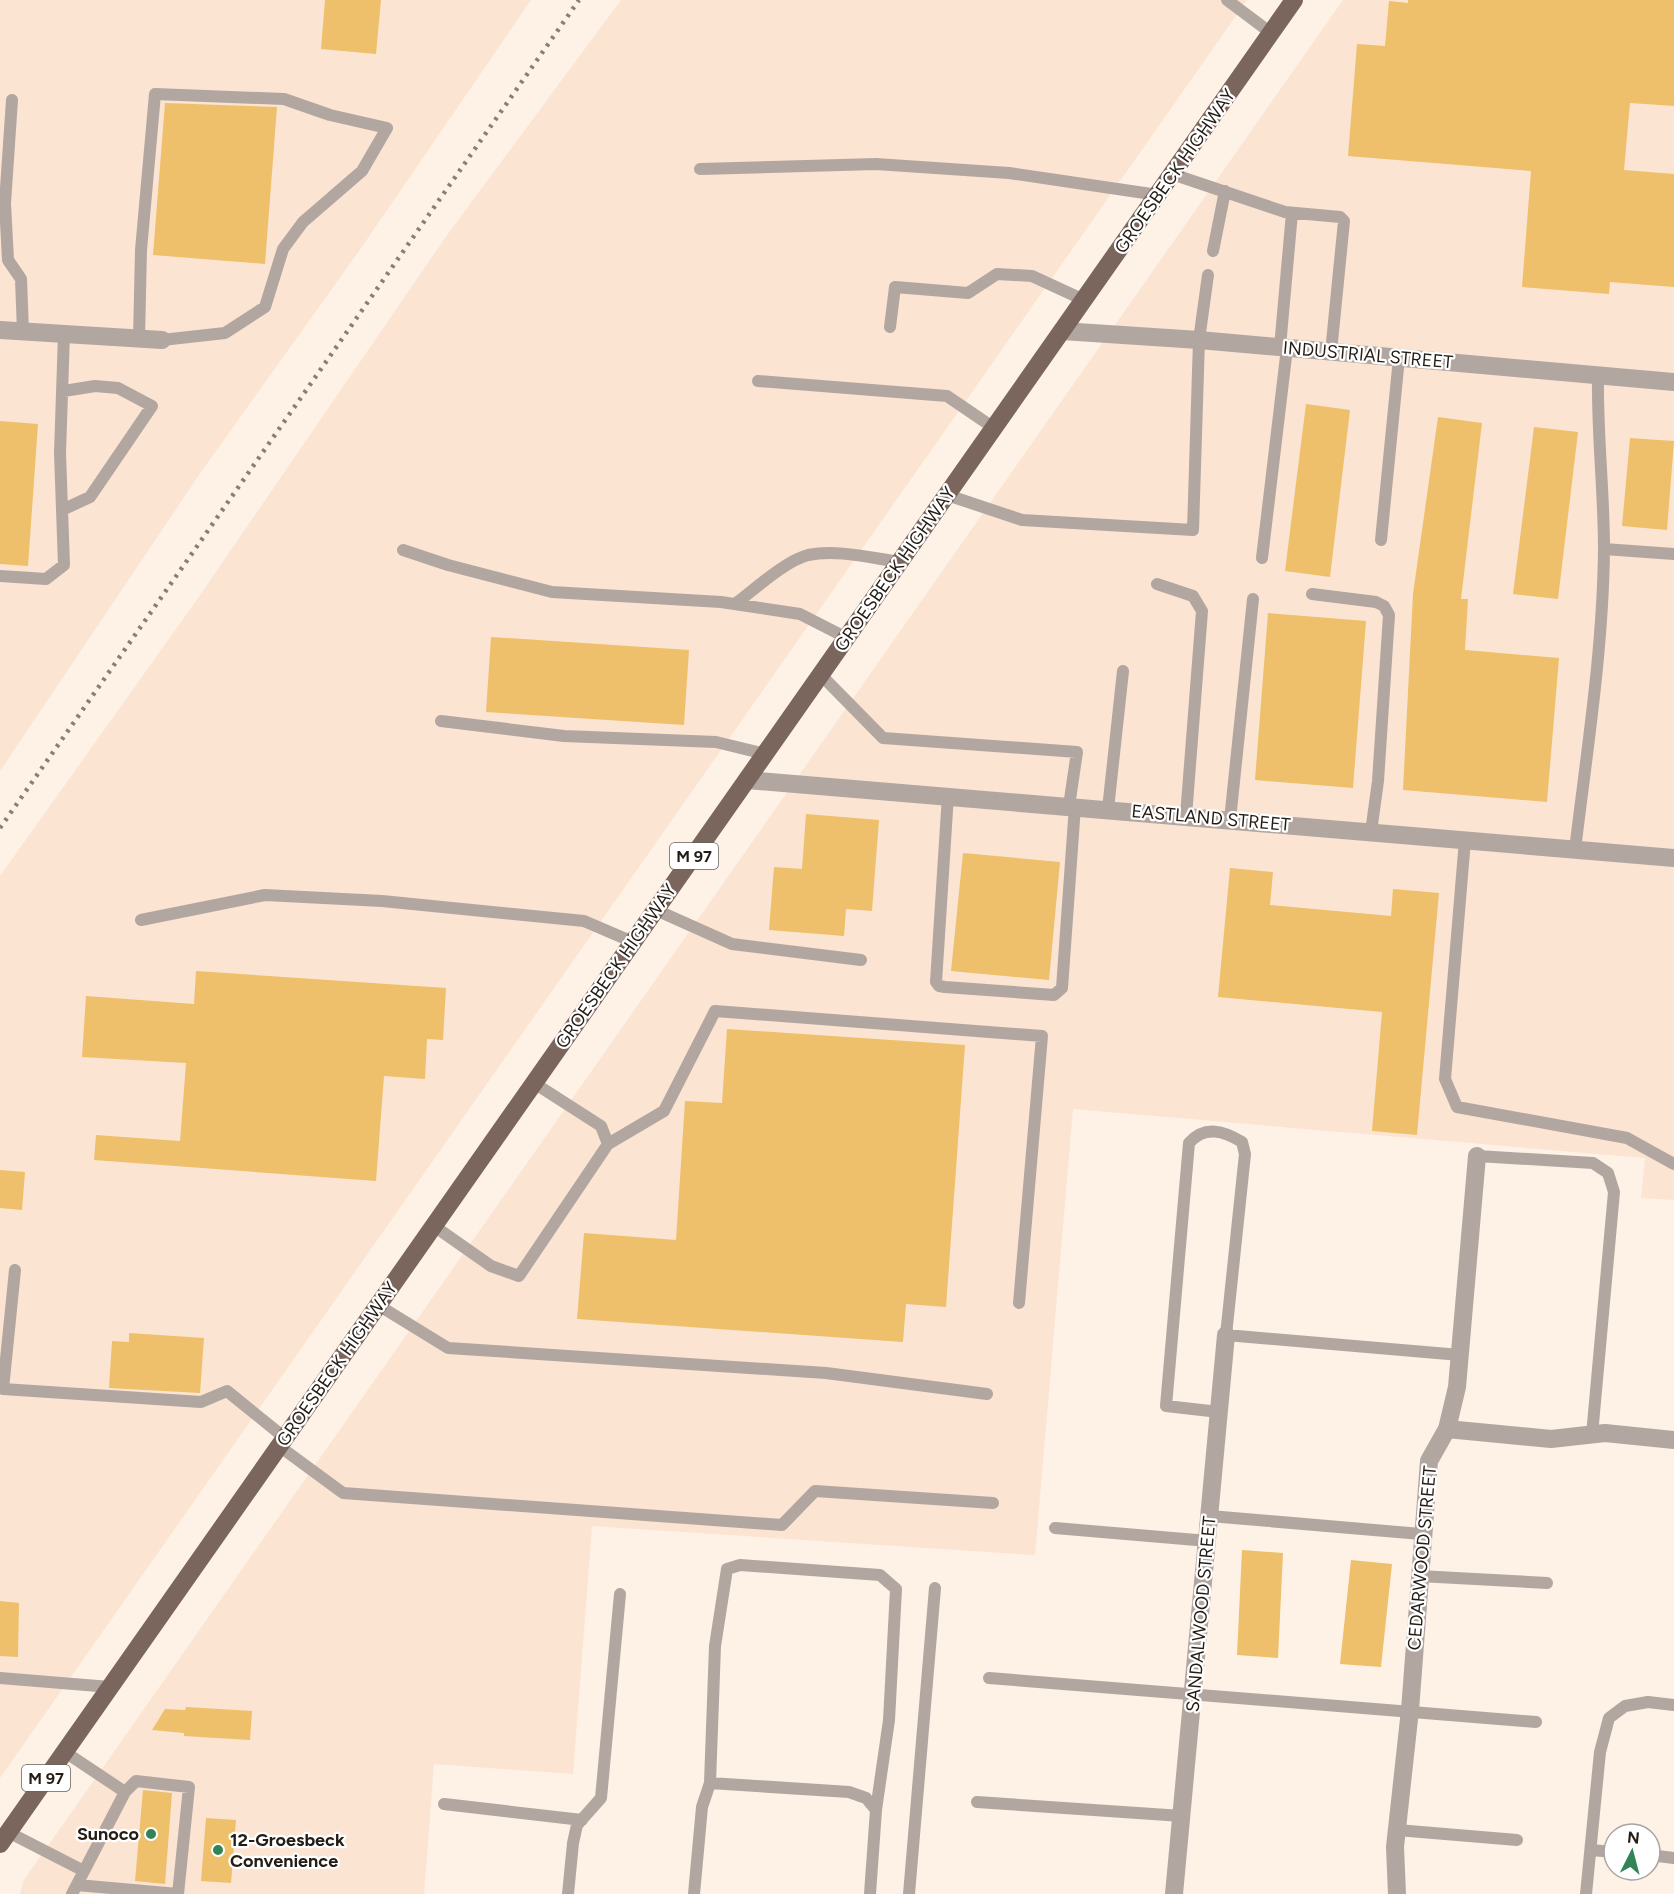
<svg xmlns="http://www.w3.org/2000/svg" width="1674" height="1894" viewBox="0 0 1674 1894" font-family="Figtree,sans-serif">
<rect width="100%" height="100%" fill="#fef1e5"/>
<path fill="#fbe4d1" d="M 0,0 L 531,0 L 359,251 L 201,472 L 0,771 Z
M 621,0 L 1247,0 L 0,1778 L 0,876 L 196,601 L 445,238 Z
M 1343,0 L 1674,0 L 1674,1200 L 1641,1198 L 1645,1158 L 1073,1109 L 1035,1555 L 592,1526 L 573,1774 L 434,1764 L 424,1894 L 20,1894 L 24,1880 Z"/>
<path fill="#eec06b" d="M 325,0 L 381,0 L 376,54 L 321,49 Z
M 1408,0 L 1674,0 L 1674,106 L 1630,103 L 1624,170 L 1674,174 L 1674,287 L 1610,282 L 1609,294 L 1522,287 L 1531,171 L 1348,156 L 1357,44 L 1385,46 L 1389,1 L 1408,3 Z
M 165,103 L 277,107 L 265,264 L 153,255 Z
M 1306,404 L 1350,410 L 1330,577 L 1285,571 Z
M 1438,417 L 1482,423 L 1461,599 L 1468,599 L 1465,650 L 1559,658 L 1547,802 L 1403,790 L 1413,594 Z
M 0,421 L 38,424 L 28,566 L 0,564 Z
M 1534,427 L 1578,432 L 1558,599 L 1513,594 Z
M 1630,438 L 1674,441 L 1667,530 L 1622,526 Z
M 1268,613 L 1366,621 L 1353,788 L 1255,780 Z
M 491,637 L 689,650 L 684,725 L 486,712 Z
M 806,814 L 879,820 L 872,911 L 846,909 L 844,936 L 769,930 L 774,867 L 802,869 Z
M 963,853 L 1060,862 L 1049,980 L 951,971 Z
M 1230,868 L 1273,872 L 1270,905 L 1391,916 L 1393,889 L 1439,893 L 1417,1135 L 1372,1131 L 1382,1012 L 1218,997 Z
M 196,971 L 446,988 L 443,1040 L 427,1039 L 425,1079 L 384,1076 L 376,1181 L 94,1160 L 96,1135 L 180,1141 L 186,1063 L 82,1057 L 86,996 L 194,1004 Z
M 727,1029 L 965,1045 L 946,1307 L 906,1304 L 903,1342 L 577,1319 L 584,1233 L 676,1240 L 685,1101 L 722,1103 Z
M 0,1170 L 25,1172 L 22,1210 L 0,1208 Z
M 129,1333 L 204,1338 L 200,1393 L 109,1388 L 112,1341 L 129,1342 Z
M 1242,1550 L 1283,1553 L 1278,1658 L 1237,1655 Z
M 1351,1560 L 1392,1564 L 1381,1667 L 1340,1664 Z
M 0,1601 L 19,1603 L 18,1657 L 0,1656 Z
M 186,1707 L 252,1711 L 250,1740 L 184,1736 L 184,1733 L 152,1730 L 165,1709 L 185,1710 Z
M 143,1790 L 172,1793 L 165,1884 L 135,1881 Z
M 206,1818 L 236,1820 L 231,1883 L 201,1881 Z"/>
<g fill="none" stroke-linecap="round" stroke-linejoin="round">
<path stroke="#b2a6a1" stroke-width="12" d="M 1227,0 L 1271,33
M 12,100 L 5,203 L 8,260 L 21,279 L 23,332
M 700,169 L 876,164 L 1009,173 L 1158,195
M 1172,174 L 1285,212 L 1340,217 L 1344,221 L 1331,352
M 1213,251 L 1225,191
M 890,327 L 895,287 L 968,293 L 997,274 L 1032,276 L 1084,300
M 139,339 L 141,250 L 155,94 L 284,99 L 330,115 L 387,128 L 362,171 L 303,222 L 283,249 L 265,307 L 225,333 L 162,340
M 1280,347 L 1292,213
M 758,381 L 947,396 L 994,428
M 947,495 L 1022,520 L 1193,530 L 1199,340 L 1208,275
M 62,510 L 90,497 L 152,406 L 118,388 L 95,386 L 64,391
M 1381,540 L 1399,358
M 1604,549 L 1674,554
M 403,550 L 448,565 L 552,592 L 721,602 L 800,614 L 847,638
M 1262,558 L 1287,348
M 0,576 L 46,579 L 64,565 L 60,453 L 64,334
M 1157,584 L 1193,596 L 1202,611 L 1186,816
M 1312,594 L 1376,602 L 1384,606 L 1389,615 L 1378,781 L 1371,832
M 735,604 C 754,590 785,561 808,555 C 837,549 871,558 900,562
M 821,675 L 883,738 L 1077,752 L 1069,806
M 441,721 L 564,736 L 716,742 L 765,754
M 948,795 L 936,982 L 939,986 L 945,987 L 1054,995 L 1062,988 L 1075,806
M 1108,809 L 1123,671
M 1230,820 L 1253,599
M 1465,840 L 1445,1079 L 1457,1107 L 1627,1138 L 1674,1164
M 1575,850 C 1587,750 1603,650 1604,549 C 1604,491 1597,434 1598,376
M 656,910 L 732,944 L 861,960
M 141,920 L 265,895 L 382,901 L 584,921 L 633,942
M 608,1144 L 664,1111 L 715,1011 L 1042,1036 L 1019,1303
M 1477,1156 L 1593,1163 L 1608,1173 L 1614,1192 L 1592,1435
M 434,1226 L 491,1266 L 519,1276 L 608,1144 L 601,1126 L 534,1083
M 15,1270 L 3,1389 L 201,1402 L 227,1391 L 285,1438
M 378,1305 L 448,1348 L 826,1373 L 987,1394
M 1219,1412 L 1166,1406 L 1189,1143 C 1205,1125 1224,1131 1242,1142 L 1245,1154 L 1226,1335 L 1460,1355
M 279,1446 L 343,1493 L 782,1525 L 815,1491 L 993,1503
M 1210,1516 L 1421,1534
M 1055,1528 L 1208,1541
M 1419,1576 L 1547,1583
M 0,1678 L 110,1687
M 989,1678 L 1536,1722
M 65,1752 L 125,1792 L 84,1871
M 710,1783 L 715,1646 L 727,1569 L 740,1565 L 880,1575 L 896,1589 L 889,1720 L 876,1810
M 125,1792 L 136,1781 L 189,1787 L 178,1894
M 977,1802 L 1182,1816
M 444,1804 L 582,1820
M 1397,1830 L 1517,1840
M 8,1832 L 84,1871 L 72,1894
M 1591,1850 L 1614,1852
M 1650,1855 L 1674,1858
M 77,1885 L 178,1894
M 568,1894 L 573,1843 L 577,1825 L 601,1798 L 620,1594
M 694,1894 L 702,1807 L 710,1783 L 849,1792 L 866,1798 L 876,1810 L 870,1894
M 909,1894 L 935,1588
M 1586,1894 L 1600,1752 L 1609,1718 L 1625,1706 L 1648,1702 L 1674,1705"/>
<path stroke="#b2a6a1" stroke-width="18" d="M 0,330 L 162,340
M 1062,331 L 1199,340 L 1674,382
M 747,780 L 1674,858
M 1447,1429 L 1551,1439 L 1605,1433 L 1674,1440
M 1174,1894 L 1226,1335
M 1397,1894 L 1395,1847 L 1410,1710 L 1429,1461 L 1447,1429 L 1457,1387 L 1477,1156"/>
<path stroke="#7b665e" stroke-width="18" d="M 0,1844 L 1294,0"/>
<path stroke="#887e75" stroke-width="4.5" stroke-dasharray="3 6" stroke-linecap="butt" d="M 0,828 L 579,0"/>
</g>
<g fill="#328456" stroke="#fff" stroke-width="2">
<circle cx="151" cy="1834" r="6"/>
<circle cx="218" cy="1850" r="6"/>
</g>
<g text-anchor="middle" stroke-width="4.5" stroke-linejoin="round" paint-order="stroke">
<g fill="#fff" stroke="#66615c" stroke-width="1.5">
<rect x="670" y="843" width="48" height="26" rx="4.5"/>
<rect x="22" y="1765" width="48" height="26" rx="4.5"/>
</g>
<g font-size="16" font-weight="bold" fill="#241d16">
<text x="694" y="862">M 97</text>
<text x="46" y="1784">M 97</text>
</g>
<g font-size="18" fill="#241d16" stroke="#fff">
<text transform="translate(1175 171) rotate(-55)" y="6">GROESBECK HIGHWAY</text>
<text transform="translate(1368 355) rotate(5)" y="6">INDUSTRIAL STREET</text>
<text transform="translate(895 569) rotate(-55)" y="6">GROESBECK HIGHWAY</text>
<text transform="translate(1211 818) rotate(5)" y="6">EASTLAND STREET</text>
<text transform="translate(616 966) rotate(-55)" y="6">GROESBECK HIGHWAY</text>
<text transform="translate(337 1364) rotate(-55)" y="6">GROESBECK HIGHWAY</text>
<text transform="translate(1422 1558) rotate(-85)" y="6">CEDARWOOD STREET</text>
<text transform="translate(1201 1614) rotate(-85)" y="6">SANDALWOOD STREET</text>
</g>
<g font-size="18" font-weight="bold" fill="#241d16" stroke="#fff" text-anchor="end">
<text x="139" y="1840">Sunoco</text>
<text x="230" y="1846" text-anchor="start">12-Groesbeck<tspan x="230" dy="21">Convenience</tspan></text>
</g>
</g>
<g transform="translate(1632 1852) rotate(6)"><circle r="28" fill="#ffffff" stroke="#a7a5a2" stroke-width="1.5"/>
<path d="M0-4.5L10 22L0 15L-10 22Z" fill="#328456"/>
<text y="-9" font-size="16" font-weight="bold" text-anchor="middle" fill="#241d16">N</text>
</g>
</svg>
